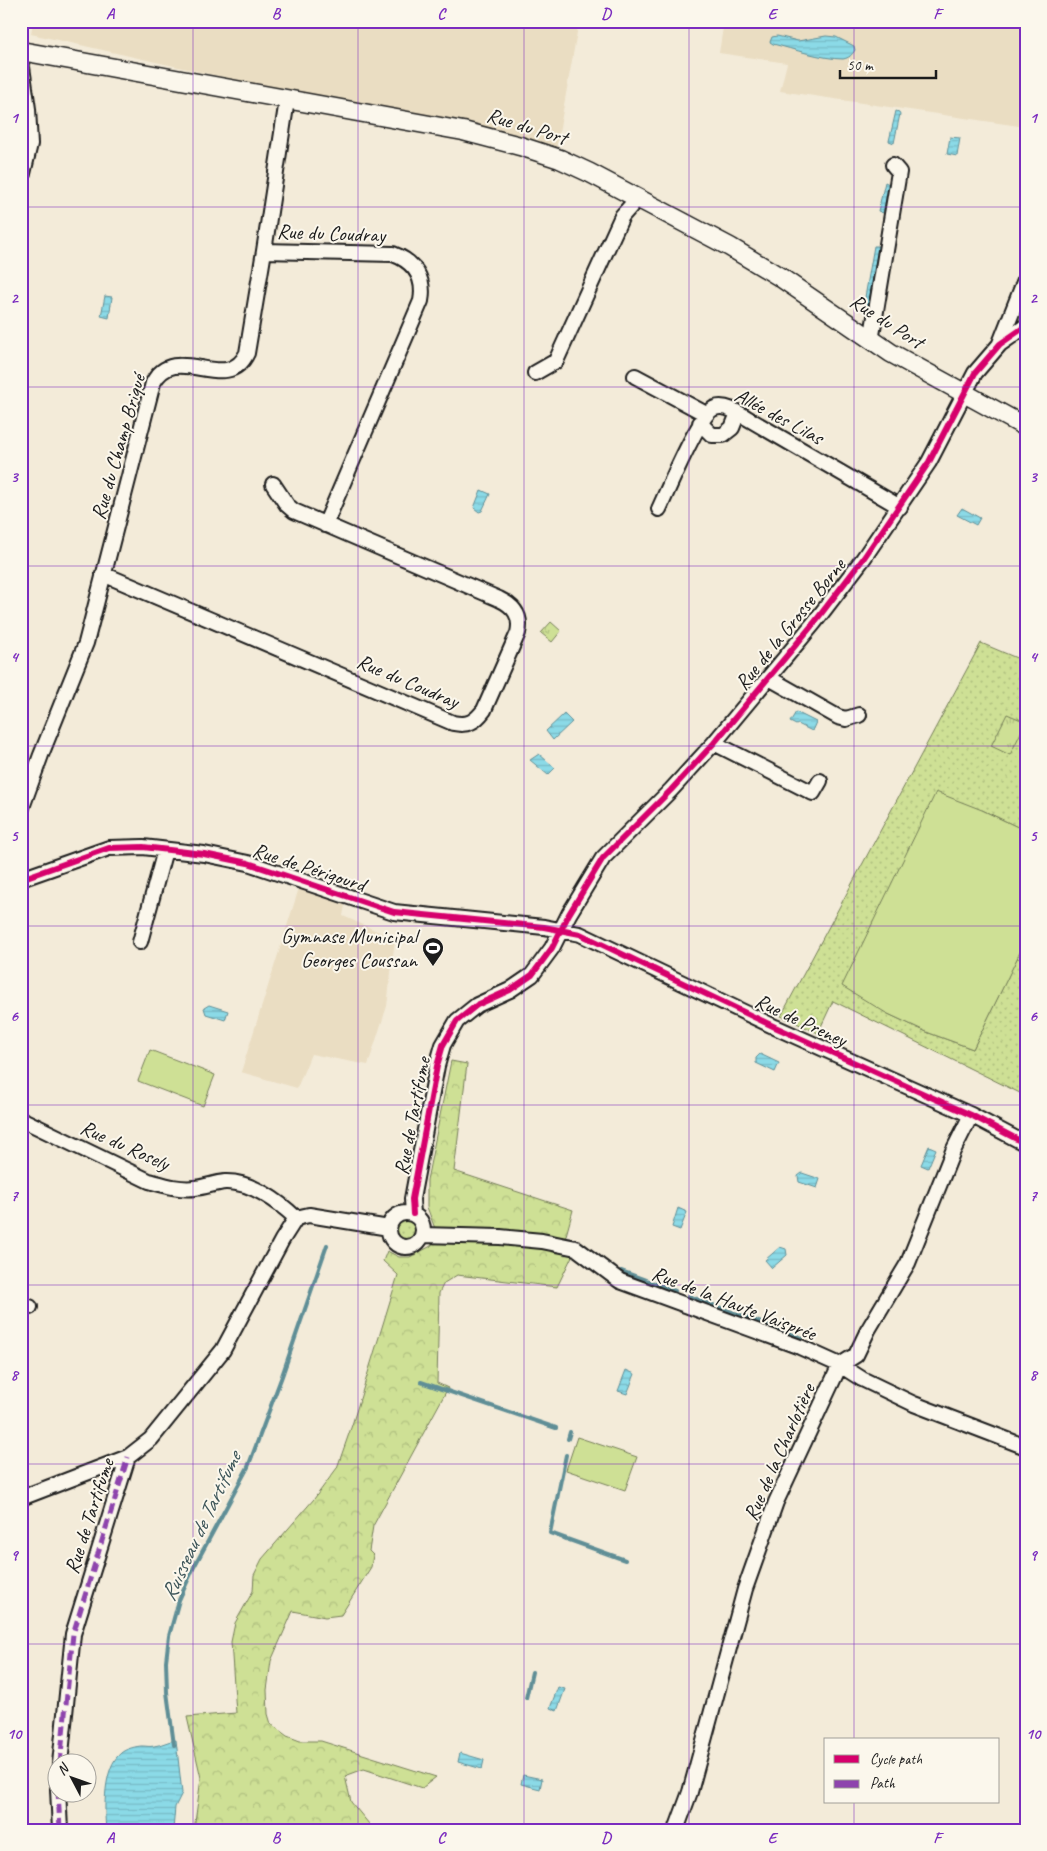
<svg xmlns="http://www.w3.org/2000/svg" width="1047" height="1851" viewBox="0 0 1047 1851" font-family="Caveat,sans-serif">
<defs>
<pattern id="grass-dots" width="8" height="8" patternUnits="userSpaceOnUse" patternTransform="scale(1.25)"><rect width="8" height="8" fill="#cee095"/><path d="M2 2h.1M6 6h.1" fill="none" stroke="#b0c080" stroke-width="1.8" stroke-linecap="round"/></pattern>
<pattern id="forest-crowns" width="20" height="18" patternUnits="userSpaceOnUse" patternTransform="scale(1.25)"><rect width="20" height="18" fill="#cee095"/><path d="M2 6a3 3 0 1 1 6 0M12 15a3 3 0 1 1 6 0" fill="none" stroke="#b0c080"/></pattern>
<pattern id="park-tufts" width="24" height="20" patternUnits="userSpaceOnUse" patternTransform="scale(1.25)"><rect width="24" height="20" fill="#cee095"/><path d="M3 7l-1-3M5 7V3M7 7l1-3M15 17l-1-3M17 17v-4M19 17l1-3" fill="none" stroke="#b0c080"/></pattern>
<pattern id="water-rules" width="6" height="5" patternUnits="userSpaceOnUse" patternTransform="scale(1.25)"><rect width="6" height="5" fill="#8bdae7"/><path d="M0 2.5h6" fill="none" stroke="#77bac6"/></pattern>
</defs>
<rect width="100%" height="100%" fill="#f3ebd9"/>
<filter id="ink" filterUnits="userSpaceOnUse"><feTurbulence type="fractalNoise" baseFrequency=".02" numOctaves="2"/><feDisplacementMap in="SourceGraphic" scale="10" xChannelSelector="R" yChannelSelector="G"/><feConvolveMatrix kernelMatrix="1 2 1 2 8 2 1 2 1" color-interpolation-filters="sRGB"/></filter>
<g filter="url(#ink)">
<path fill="#eaddc2" d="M 33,21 L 579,21 L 556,150 L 450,128 L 31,34 Z
M 724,21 L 1026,21 L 1026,127 L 780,91 L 787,63 L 719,53 Z
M 299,888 L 345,905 L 343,916 L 395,939 L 387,1006 L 368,1065 L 311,1054 L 297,1088 L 241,1072 Z"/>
<path fill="url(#grass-dots)" stroke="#757e58" d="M 981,643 L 1026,662 L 1026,831 L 982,810 L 886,1013 L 929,1033 L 973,1049 L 1017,958 L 1026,959 L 1026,1096 L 833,1001 L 818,1033 L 781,1016 Z
M397 1230a9 9 0 1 1 18 0a9 9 0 1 1-18 0Z"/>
<path fill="url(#forest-crowns)" stroke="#757e58" d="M 451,1061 L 467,1064 L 454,1171 L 573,1210 L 565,1239 L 576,1248 L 557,1287 L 457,1275 L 444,1283 L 439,1293 L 437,1383 L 448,1388 L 373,1526 L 369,1551 L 373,1555 L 371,1567 L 341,1615 L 325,1617 L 293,1611 L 271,1661 L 267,1690 L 268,1714 L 271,1724 L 287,1736 L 300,1741 L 321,1741 L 436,1777 L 422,1788 L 364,1769 L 345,1776 L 351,1802 L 374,1830 L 194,1830 L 201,1778 L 187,1717 L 236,1713 L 231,1642 L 235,1623 L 253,1591 L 254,1575 L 262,1559 L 314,1499 L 337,1468 L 352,1425 L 398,1275 L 383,1261 L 387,1251 L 399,1257 L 410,1257 L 431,1246 L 437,1234 L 427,1207 L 427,1180 Z"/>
<path fill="url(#park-tufts)" stroke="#757e58" d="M 551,622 L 561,631 L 552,642 L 541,633 Z
M 1007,714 L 1026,722 L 1010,755 L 991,746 Z"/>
<path fill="#cee095" stroke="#757e58" d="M 936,792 L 982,810 L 1026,831 L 1026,940 L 973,1049 L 929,1033 L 886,1013 L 842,986 Z
M 150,1050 L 215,1075 L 203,1106 L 138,1081 Z
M 577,1437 L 637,1457 L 625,1490 L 566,1470 Z"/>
<path fill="url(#water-rules)" stroke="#5f8e96" d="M 777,36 L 798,41 L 826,36 L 836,37 L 854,46 L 855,50 C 852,55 849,58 843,59 C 822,59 793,49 773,44 L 770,42 L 772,37 Z
M 896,111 L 899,112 L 900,114 L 894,143 L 889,141 Z
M 950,137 L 960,138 L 957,156 L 947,154 Z
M 885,182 L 889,184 L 883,213 L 878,211 Z
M 874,246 L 878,246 L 879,249 L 868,306 L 864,303 Z
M 105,296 L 112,297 L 109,318 L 101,316 Z
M 481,490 L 490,494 L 482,511 L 479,512 L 474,508 Z
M 962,508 L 980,518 L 976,525 L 957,515 Z
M 796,712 L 816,722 L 812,731 L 798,724 L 796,725 L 790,722 Z
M 564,714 L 572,722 L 553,740 L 546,731 Z
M 539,754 L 555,768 L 548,775 L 530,760 Z
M 209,1005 L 228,1011 L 225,1020 L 206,1014 L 204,1008 Z
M 760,1054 L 779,1063 L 775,1072 L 756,1063 L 756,1058 Z
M 929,1146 L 936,1149 L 928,1168 L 921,1165 Z
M 802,1173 L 820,1179 L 817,1188 L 799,1182 L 798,1176 Z
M 678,1208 L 687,1212 L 680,1230 L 672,1227 Z
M 780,1247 L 786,1249 L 787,1255 L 772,1268 L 765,1260 Z
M 626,1370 L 635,1374 L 627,1394 L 618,1391 Z
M 558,1687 L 565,1689 L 557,1711 L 550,1708 Z
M 176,1740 L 182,1793 L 175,1807 L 173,1830 L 106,1830 C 104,1810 103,1767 121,1753 C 125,1749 137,1746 142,1746 C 146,1746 150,1747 154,1746 C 162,1745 168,1741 176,1740 Z
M 460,1753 L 484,1760 L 482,1769 L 458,1762 Z
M 523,1775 L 542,1779 L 540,1789 L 521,1784 Z"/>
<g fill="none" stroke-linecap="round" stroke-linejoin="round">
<path stroke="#5f8e96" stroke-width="4" d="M 621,1271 L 675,1291
M 689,1296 L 802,1338
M 421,1382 L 556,1428
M 568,1439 L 570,1432
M 566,1455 L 550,1533 L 625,1560
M 526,1698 L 532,1672
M 174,1745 L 167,1692 L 166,1661 L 169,1636 L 179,1600 L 194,1567 L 248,1467 L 282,1376 L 327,1245"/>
<g stroke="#1c1c1c" stroke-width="18">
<path id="minor" d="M 21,60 L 28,109 L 30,144 L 21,182
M 264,251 L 393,254 C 415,262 425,279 421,301 L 325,525
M 871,341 L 899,172 L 893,165
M 1000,343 L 1026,277
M 535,373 L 556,361 L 622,216 L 637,199
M 635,376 L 706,414
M 700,423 L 712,435 L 723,435 L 732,428 L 738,413
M 659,509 C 667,492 700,412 715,408 C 725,404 739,413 747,418 L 900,507
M 103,574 L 453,723 C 468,726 475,722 484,710 L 518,633 C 522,616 514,606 499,599 L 294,511 L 287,505 L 273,484
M 769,678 L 838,717 L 846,719 L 859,715
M 714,743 L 813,793 L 820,781
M 21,810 L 41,755 L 86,643 L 153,383 C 175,340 227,396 247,353 L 264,251 L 287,100
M 21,879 L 109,848 L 143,847 L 204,854 L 248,863 L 394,912 L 544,927 L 580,934 L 775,1027 L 971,1115 L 1026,1144
M 140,942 L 165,850
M 21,1119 L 149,1181 C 164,1185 179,1190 195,1188 C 205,1187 215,1183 225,1182 C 251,1181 279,1202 296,1218
M389 1230a17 17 0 1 1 34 0a17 17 0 1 1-34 0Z
M 413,1214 L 412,1199 L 437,1066 L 443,1045 L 457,1021 L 477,1005 L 510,990 L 532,975 L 552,948 L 569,914 L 603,858 L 671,790 L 714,743 L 814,623 L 863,559 L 929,462 L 975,373 L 1000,344 L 1026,326
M 422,1235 L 500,1237 L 542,1241 L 576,1248 L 620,1281 L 800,1347 L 840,1365 L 862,1379 L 914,1404 L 1026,1447
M 21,1305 L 30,1307
M 21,1498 L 128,1457
M 60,1764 L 73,1634 L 128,1457 L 151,1439 L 223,1350 L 282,1240 L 296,1218 L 309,1215 L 389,1228
M 58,1789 L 60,1830
M 676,1830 L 690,1792 L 745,1589 L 776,1502 L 840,1365 L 856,1355 L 868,1330 L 908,1263 L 953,1151 L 971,1115"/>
</g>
<g stroke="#1c1c1c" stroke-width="21">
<path id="tertiary" d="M 21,51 L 463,131 L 520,146 L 560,159 L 590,173 L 730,247 L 780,277 L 891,353 L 1026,427"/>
</g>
<use href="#minor" stroke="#fbf7ec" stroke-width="14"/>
<use href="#tertiary" stroke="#fbf7ec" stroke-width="18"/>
<path stroke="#8e44ad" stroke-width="5" stroke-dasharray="10 5" stroke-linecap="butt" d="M 60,1764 L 73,1634 L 128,1457
M 58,1789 L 60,1830"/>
<g stroke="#fbf7ec" stroke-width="9">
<path id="cycleway" d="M 21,879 L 109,848 L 143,847 L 204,854 L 248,863 L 394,912 L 544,927 L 580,934 L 775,1027 L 971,1115 L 1026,1144
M 413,1214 L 412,1199 L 437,1066 L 443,1045 L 457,1021 L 477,1005 L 510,990 L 532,975 L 552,948 L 569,914 L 603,858 L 671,790 L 714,743 L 814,623 L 863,559 L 929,462 L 975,373 L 1000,344 L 1026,326"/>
</g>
<use href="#cycleway" stroke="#d6006c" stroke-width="6"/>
</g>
</g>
<path fill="none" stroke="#7b2cbf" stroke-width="1" stroke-opacity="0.55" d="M 193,21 L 193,1830M 358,21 L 358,1830M 524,21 L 524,1830M 689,21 L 689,1830M 854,21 L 854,1740M 21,207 L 1026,207M 21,387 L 1026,387M 21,566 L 1026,566M 21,746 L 1026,746M 21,926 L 1026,926M 21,1105 L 1026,1105M 21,1285 L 1026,1285M 21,1464 L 1026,1464M 21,1644 L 1026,1644M 854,1802 L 854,1830"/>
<defs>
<g id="stadium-pin" transform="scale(1.125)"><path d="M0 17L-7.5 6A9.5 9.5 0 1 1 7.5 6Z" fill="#1c1c1c" stroke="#fbf7ec"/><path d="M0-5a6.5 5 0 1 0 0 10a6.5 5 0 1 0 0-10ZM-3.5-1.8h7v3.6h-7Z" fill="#fff"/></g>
</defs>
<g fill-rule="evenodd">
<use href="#stadium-pin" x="433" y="948"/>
</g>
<g text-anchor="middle" stroke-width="4" stroke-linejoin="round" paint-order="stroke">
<g font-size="21" fill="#1c1c1c" stroke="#fbf7ec">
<text transform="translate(527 126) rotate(17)" y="7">Rue du Port</text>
<text transform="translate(331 233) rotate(2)" y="7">Rue du Coudray</text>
<text transform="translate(887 321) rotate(33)" y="7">Rue du Port</text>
<text transform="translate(779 416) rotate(28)" y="7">Allée des Lilas</text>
<text transform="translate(118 447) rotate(-74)" y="7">Rue du Champ Briqué</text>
<text transform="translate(790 624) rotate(-51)" y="7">Rue de la Grosse Borne</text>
<text transform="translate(408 681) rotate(23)" y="7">Rue du Coudray</text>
<text transform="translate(309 867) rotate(18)" y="7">Rue de Périgourd</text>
<text transform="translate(801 1020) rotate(25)" y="7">Rue de Preney</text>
<text transform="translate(412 1116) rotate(-79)" y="7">Rue de Tartifume</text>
<text transform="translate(125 1145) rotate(24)" y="7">Rue du Rosely</text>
<text transform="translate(734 1303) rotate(21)" y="7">Rue de la Haute Vaisprée</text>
<text transform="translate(779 1452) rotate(-66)" y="7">Rue de la Charlotière</text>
<text transform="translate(89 1516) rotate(-72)" y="7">Rue de Tartifume</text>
</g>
<g font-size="21" fill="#1c1c1c" stroke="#fbf7ec" text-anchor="end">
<text x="417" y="943">Gymnase Municipal<tspan x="417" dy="24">Georges Coussan</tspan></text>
</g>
<g font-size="22" font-style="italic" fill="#3d5559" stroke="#fbf7ec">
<text transform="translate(200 1526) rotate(-65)" y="8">Ruisseau de Tartifume</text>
</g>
</g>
<rect width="1047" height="1851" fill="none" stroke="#fbf7ec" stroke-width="55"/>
<rect x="824" y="1738" width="175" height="65" fill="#fbf7ec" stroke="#a29f99"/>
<rect x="834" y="1755" width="25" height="8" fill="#d6006c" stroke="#a29f99"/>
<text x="870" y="1764" font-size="15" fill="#1c1c1c">Cycle path</text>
<rect x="834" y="1780" width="25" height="8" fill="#8e44ad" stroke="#a29f99"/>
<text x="870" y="1788" font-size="15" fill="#1c1c1c">Path</text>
<g transform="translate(72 1778) rotate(311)"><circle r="24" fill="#fbf7ec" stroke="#a29f99"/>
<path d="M0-4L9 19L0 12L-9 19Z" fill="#1c1c1c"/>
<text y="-8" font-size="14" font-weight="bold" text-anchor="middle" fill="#1c1c1c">N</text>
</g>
<path d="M840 70v8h96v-8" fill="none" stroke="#1c1c1c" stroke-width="2.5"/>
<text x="847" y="70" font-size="15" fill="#1c1c1c" stroke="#fbf7ec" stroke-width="4" paint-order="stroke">50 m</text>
<rect x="28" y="28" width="992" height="1796" fill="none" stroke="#7b2cbf" stroke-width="2"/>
<g font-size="16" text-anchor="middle" font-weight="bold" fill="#7b2cbf">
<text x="110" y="19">A</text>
<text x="276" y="19">B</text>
<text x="441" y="19">C</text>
<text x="606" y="19">D</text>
<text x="772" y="19">E</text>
<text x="937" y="19">F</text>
<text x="14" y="123">1</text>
<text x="1033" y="123">1</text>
<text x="14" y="303">2</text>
<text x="1033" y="303">2</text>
<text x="14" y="482">3</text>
<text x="1033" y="482">3</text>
<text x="14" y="662">4</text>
<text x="1033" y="662">4</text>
<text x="14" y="841">5</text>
<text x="1033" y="841">5</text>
<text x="14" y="1021">6</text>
<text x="1033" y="1021">6</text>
<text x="14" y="1201">7</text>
<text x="1033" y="1201">7</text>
<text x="14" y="1380">8</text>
<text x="1033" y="1380">8</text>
<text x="14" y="1560">9</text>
<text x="1033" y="1560">9</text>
<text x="14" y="1739">10</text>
<text x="1033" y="1739">10</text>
<text x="110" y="1843">A</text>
<text x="276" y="1843">B</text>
<text x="441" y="1843">C</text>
<text x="606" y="1843">D</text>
<text x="772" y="1843">E</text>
<text x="937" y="1843">F</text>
</g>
</svg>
